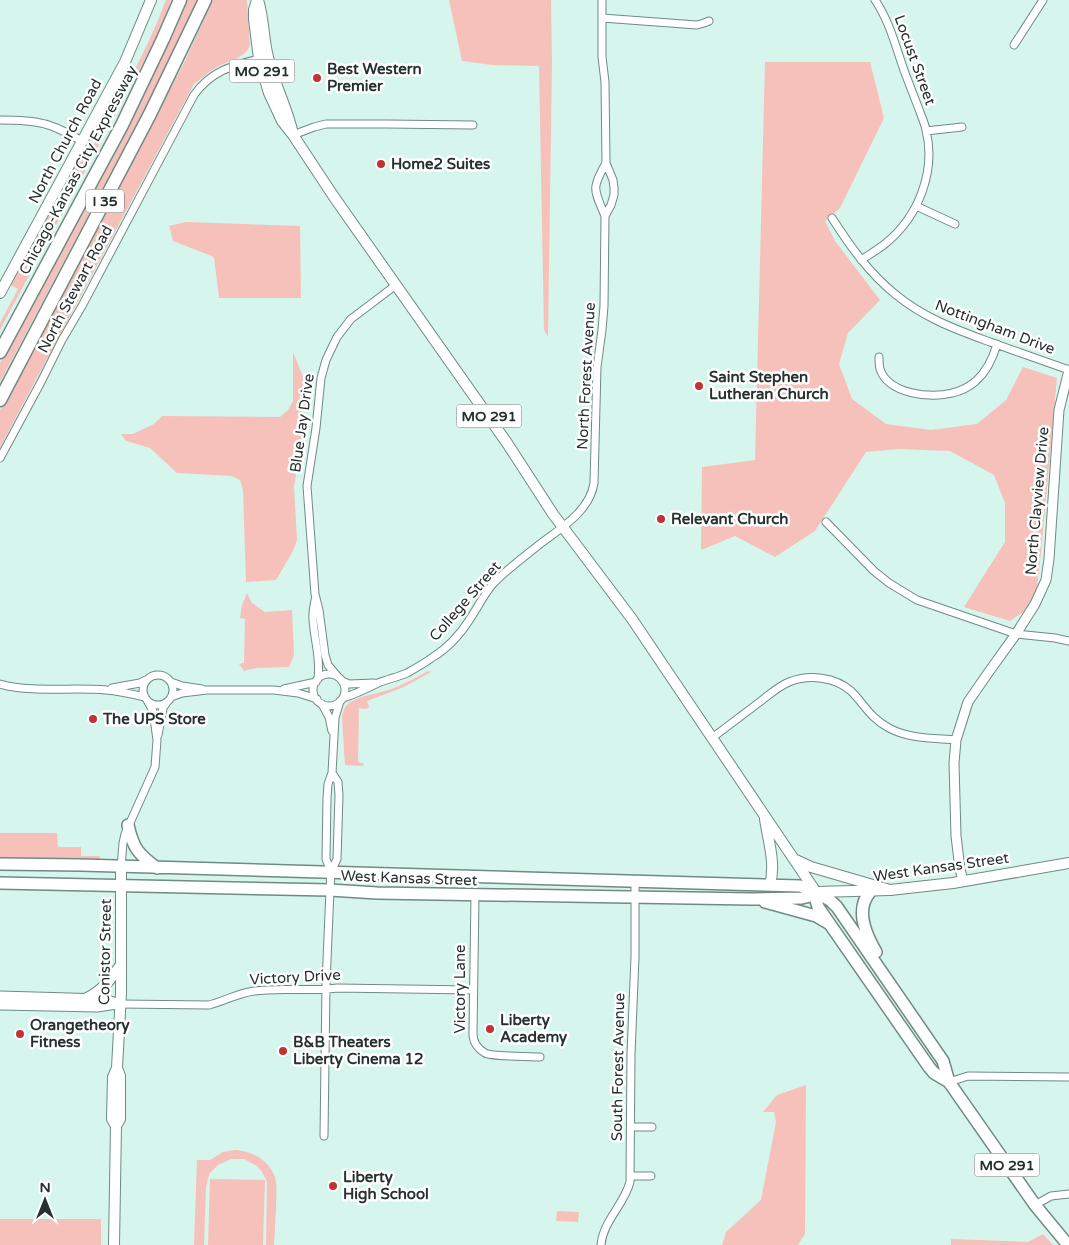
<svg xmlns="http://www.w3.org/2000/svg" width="1069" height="1245" viewBox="0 0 1069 1245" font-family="'Varela Round',sans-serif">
<rect width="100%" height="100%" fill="#d6f5ed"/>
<path fill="#f7c1bb" d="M 166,0 L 171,0 L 161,29 L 0,330 L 0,323 L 18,289 L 9,284 L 56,203 L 108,102 L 112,98 L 108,113 L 91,146 L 93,146 C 119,100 148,49 166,0 Z
M 185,0 L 199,0 L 178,46 L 0,382 L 0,363 L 89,197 Z
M 213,0 L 247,0 L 250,45 C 245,60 225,61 214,69 C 207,73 201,79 194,84 L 0,447 L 0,410 L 185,61 Z
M 449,0 L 551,0 L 552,63 L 548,337 L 544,330 L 539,66 L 492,65 L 462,61 Z
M 765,62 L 870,62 L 884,118 L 840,208 L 825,221 L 835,241 L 880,300 L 848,333 L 839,364 L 852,399 L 886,424 L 931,430 L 977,424 L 1006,400 L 1023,367 L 1057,378 L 1041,553 L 1035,604 L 1010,621 L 964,607 L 1005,542 L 1005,503 L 994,475 L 950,451 L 899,449 L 866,452 L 815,531 L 775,557 L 735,536 L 701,550 L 702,467 L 755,460 Z
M 186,222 L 300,226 L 301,298 L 219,298 L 214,257 L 173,241 L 169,226 Z
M 293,352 L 306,384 L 304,423 L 294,487 L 297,540 L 292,553 L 276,580 L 246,582 L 243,490 L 240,480 L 232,476 L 177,473 L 150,448 L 126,441 L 121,434 L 133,434 L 154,424 L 162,416 L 280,417 L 288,410 L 293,401 Z
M 247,593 L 252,603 L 265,612 L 292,610 L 294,655 L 289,667 L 256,668 L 244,671 L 239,664 L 244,663 L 245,619 L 240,618 L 242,605 Z
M 428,671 L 431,672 L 404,687 L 367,701 L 369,707 L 366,709 L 359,708 L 358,762 L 363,763 L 364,764 L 362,766 L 345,765 L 342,718 C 343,712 344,707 348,704 C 356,697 378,693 389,690 C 402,685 416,678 428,671 Z
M 0,833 L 57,833 L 58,847 L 81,847 L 81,856 L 100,856 L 99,860 L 0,859 Z
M 806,1085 L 805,1234 L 798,1245 L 722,1245 L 726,1232 L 761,1200 L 776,1122 L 774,1112 L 763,1112 L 777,1095 Z
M 235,1150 C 254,1151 272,1162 276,1181 C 277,1190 276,1200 276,1209 C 275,1221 275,1233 274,1245 L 266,1245 L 267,1182 L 262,1172 L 257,1166 L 244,1159 L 231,1159 L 218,1165 L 210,1173 L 208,1178 L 206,1188 L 204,1245 L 194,1245 L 197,1160 L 210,1160 L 223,1152 Z
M 210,1179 L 265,1180 L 263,1245 L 208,1245 Z
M 557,1211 L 579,1212 L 578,1222 L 556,1221 Z
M 0,1219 L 101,1219 L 101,1245 L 0,1245 Z
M 1043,1234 L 1053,1245 L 951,1245 L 951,1239 L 1028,1242 Z"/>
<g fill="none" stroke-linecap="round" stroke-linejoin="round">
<g stroke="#6f8b84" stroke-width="9">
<path id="minor" d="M 602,0 L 602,57 L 605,82 L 606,163 L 613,180 L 614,188 L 614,195 L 611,205 L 605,216 C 594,189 591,189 606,163
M 602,18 L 697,25 L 704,23 L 709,21
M 1014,45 L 1043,0
M 0,120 C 15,120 30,120 45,124 C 58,127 70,135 82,141
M 926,131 L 962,127
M 293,135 L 314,127 L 326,124 L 386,124 L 473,125
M 916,206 L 955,224
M 832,218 C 850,246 869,273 895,294 C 924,318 955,329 990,342 C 1016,351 1043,361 1069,370
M 861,260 C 870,254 879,249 886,243 C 919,216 936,171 926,130 C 925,124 922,118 920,112 C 915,99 910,86 905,73 C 896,48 890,22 875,0
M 879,357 C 879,361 879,365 880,369 C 888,394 931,399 952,393 C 961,391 969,387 976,381 C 987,371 993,358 997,344
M 0,458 L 41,382 L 62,340 L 82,306 L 194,95 C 211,71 231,66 259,59
M 826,522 L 874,571 L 889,583 L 917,600 L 1016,634 L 1055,638 L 1069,641
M 315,600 C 314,606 312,613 313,619 C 314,640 321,658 318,679
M313 690a16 16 0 1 1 32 0a16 16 0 1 1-32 0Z
M143 690a15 15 0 1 1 30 0a15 15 0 1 1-30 0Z
M 338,677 L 328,665 L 325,655 L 319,610 L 315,594 L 307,486 L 316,428 L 321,378 L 326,360 L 337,337 L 351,319 L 396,285
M 342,681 L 349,684 L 374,683
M 171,682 L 182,686 L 202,689
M 0,684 C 32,693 72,687 106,690 C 119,691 132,694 145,697
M 112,688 L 140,683 L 146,680
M 284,689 L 316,682
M 171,697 L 182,693 L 207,690 L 274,690 L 298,693 L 317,699
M 343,698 C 356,694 366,689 378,683 C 388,679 398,677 407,673 C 416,668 425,663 433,657 C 448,648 461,633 470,619 C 478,607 484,594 493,584 C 507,569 524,557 540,544 C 561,528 590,511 594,483 L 597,367 L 602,330 L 604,306 L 605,216
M 322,704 L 329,717 L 332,731
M 158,735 L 163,708 L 167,702
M 712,738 C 728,726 745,713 761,701 C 770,694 779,686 789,682 C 809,674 835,677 851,691 C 865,705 870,718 889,728 C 909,739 934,738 956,740
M 121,867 L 123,843 L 125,834 L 155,767 L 157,740 L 153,711 L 147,700
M 331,872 L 326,859 L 327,798 L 328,784 L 332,773 L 335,718 L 340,701
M 475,895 L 473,1034 C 473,1042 478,1049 485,1053 C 492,1057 529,1056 540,1057
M 120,1004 L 209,1005 C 225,1001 238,993 254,991 C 282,987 309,992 337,988 L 473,990
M 949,1082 L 968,1076 L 1069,1077
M 631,1127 L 652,1127
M 324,1136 L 326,984 L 330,890 L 331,872 L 337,859 L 339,795 L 338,782 L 332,773
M 631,1176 L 651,1176
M 1035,1205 L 1051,1196 L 1069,1194
M 601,1245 C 603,1221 624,1205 630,1182 L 631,1054 L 635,957 L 635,882"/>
</g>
<g stroke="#6f8b84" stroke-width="11">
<path id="tertiary" d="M 963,881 L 960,869 L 956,836 L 954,763 L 956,740 L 968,702 L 988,673 L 1016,634 L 1035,604 L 1046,580 L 1049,559 L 1059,410 L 1069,370
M 0,996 L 104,999 L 120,1004
M 0,1005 L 97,1007 L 117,1004"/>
</g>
<g stroke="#6f8b84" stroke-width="12">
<path id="secondary" d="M 0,293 L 125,62 L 151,0
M 816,892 L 890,890 L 953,883 L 1069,863
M 87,998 C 102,991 111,979 120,966
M 116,1126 L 112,1119 L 113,1077 L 117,1068
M 114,1245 L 116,1126 L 120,1119 L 120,1076 L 117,1068 L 121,993 L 121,867"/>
</g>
<g stroke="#6f8b84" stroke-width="12">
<path id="primary" d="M 257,0 L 254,10 L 254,19 L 259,59 L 269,93 L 282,121 L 293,135 L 334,197 L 507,443 L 553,514 L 632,619 L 816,892
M 258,0 C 264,19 263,38 268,57 C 274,84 287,107 293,134
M 765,819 C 768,839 776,865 770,884
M 796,860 L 811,867 L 890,890"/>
</g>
<g stroke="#6f8b84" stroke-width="14">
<path id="trunk" d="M 128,825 C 133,848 138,854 157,868
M 0,864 L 81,865 L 800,886 C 814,890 827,896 837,907 L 943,1061 L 949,1082
M 0,883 L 330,890 L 377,893 L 751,899 L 802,898 L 810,896 L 816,892
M 816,892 L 816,900 L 818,907 L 929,1067 L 934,1073 L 949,1082 L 1035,1205 L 1068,1245
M 870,892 C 855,909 866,935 876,952
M 765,902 L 816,916 L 828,923"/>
</g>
<g stroke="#6f8b84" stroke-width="15">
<path id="motorway" d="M 0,352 L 122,125 L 163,39 L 180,0
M 0,400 L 150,114 L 205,0"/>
</g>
<use href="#minor" stroke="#fff" stroke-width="7"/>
<use href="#tertiary" stroke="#fff" stroke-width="9"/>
<use href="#secondary" stroke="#fff" stroke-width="10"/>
<use href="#primary" stroke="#fff" stroke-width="10"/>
<use href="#trunk" stroke="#fff" stroke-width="11"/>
<use href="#motorway" stroke="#fff" stroke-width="12"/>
</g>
<g fill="#c13135" stroke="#fff" stroke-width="2">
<circle cx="317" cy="78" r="5"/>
<circle cx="381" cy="164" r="5"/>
<circle cx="699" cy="386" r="5"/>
<circle cx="661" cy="519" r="5"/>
<circle cx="93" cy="719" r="5"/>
<circle cx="490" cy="1029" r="5"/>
<circle cx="20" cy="1034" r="5"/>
<circle cx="283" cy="1051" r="5"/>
<circle cx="333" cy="1186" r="5"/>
</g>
<g text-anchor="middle" stroke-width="5" stroke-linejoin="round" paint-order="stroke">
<g fill="#fff" stroke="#666f6d" stroke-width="1">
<rect x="229.5" y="59.5" width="65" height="23" rx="4"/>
<rect x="86" y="189.5" width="38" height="23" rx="4"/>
<rect x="456.5" y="404.5" width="65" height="23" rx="4"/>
<rect x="974.5" y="1153.5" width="65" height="23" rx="4"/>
</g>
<g font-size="14" font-weight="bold" fill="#25312e">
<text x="262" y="76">MO 291</text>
<text x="105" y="206">I 35</text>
<text x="489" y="421">MO 291</text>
<text x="1007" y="1170">MO 291</text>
</g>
<g font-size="15" fill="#25312e" stroke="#fff">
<text transform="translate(915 60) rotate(70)" y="5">Locust Street</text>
<text transform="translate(65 141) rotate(-62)" y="5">North Church Road</text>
<text transform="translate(78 170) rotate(-62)" y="5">Chicago-Kansas City Expressway</text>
<text transform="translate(75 289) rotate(-62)" y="5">North Stewart Road</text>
<text transform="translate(995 327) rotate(21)" y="5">Nottingham Drive</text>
<text transform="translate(586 376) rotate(-87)" y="5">North Forest Avenue</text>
<text transform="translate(302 423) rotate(-82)" y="5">Blue Jay Drive</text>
<text transform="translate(1037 501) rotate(-85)" y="5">North Clayview Drive</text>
<text transform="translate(465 601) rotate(-49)" y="5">College Street</text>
<text transform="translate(941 867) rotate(-8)" y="5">West Kansas Street</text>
<text transform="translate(409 878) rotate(2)" y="5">West Kansas Street</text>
<text transform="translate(105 952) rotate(-89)" y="5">Conistor Street</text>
<text transform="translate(295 977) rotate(-3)" y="5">Victory Drive</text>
<text transform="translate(460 989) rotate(-90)" y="5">Victory Lane</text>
<text transform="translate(618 1067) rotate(-89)" y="5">South Forest Avenue</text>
</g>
<g font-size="15" font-weight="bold" fill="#25312e" stroke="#fff" text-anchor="start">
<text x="327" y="74">Best Western<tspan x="327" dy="17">Premier</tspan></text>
<text x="391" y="169">Home2 Suites</text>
<text x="709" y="382">Saint Stephen<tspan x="709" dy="17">Lutheran Church</tspan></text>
<text x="671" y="524">Relevant Church</text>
<text x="103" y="724">The UPS Store</text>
<text x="500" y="1025">Liberty<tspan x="500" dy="17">Academy</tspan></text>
<text x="30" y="1030">Orangetheory<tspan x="30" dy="17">Fitness</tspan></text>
<text x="293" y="1047">B&amp;B Theaters<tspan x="293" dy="17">Liberty Cinema 12</tspan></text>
<text x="343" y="1182">Liberty<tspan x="343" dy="17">High School</tspan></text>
</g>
</g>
<g transform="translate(45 1200)" stroke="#ffffff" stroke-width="4" paint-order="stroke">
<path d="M0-4L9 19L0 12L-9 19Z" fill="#25312e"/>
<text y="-8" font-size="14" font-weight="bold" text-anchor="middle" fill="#25312e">N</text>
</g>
</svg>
